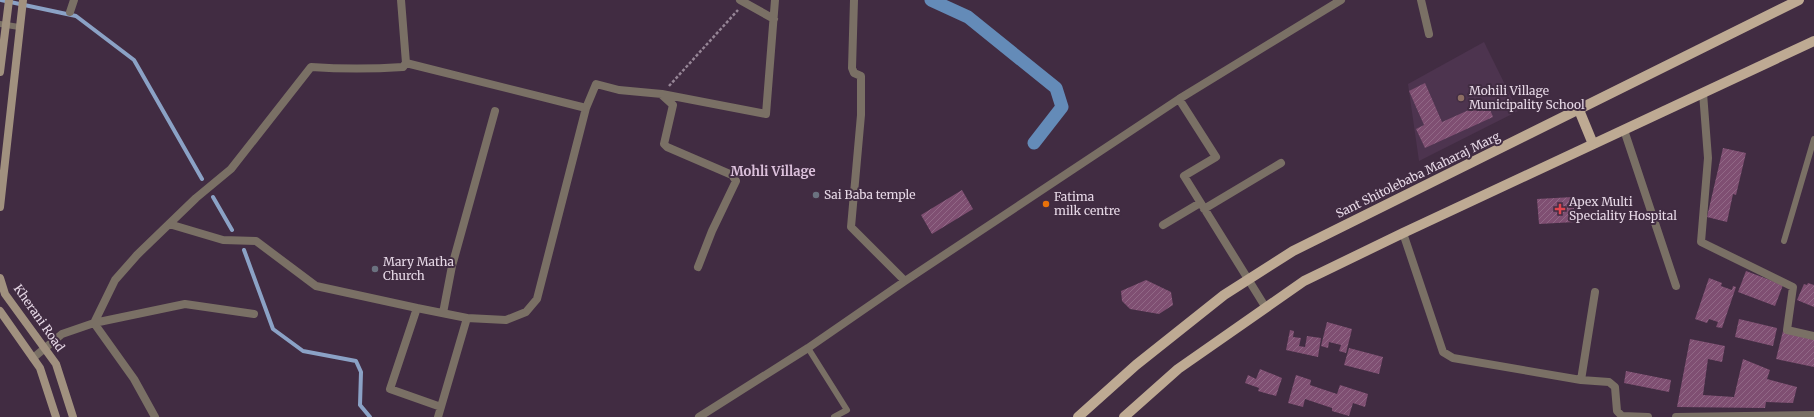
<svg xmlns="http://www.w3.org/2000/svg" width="1814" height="417" viewBox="0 0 1814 417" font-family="Merriweather,serif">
<defs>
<pattern id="building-hatch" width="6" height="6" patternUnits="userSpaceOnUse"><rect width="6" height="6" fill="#7f4f72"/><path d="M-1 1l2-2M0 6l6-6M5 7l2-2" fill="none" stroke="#916886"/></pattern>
</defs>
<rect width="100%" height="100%" fill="#412c42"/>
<path fill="#4d344f" d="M 1484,42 L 1518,111 L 1419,161 L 1408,84 Z"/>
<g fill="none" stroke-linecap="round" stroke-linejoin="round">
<path stroke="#8ba2c6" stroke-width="4" d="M 1,0 L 76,16 L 134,60 L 202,179
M 213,197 L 232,230
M 244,250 L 273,329 L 303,351 L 356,361 L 361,372 L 360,405 L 370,417"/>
<path stroke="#648bb8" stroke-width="13" d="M 931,0 L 968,17 L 1056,88 L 1062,107 L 1034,143"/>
</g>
<path fill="url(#building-hatch)" d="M 1425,83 L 1442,122 L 1480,105 L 1482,110 L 1489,107 L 1493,117 L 1425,148 L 1416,129 L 1424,125 L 1409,91 Z
M 1723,148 L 1746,153 L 1736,195 L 1733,194 L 1727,222 L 1707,217 Z
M 962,190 L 973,209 L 932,234 L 921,215 Z
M 1573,197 L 1575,222 L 1539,224 L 1537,199 Z
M 1746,271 L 1783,285 L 1775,306 L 1738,292 Z
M 1709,278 L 1722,283 L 1721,286 L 1732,290 L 1733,286 L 1736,287 L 1722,328 L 1716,327 L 1718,322 L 1709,319 L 1707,323 L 1695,319 Z
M 1146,280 L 1171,292 L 1173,305 L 1159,314 L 1130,309 L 1122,301 L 1121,291 Z
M 1808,283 L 1814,285 L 1814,307 L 1797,300 L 1804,284 L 1807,285 Z
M 1739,319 L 1777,328 L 1773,346 L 1735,337 Z
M 1327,322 L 1352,329 L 1346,353 L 1339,351 L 1341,345 L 1329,342 L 1328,348 L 1321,346 Z
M 1290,330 L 1294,331 L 1293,337 L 1301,338 L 1299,346 L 1305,347 L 1307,336 L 1321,338 L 1318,357 L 1286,350 Z
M 1783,331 L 1814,338 L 1814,367 L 1776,359 Z
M 1690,339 L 1725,346 L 1722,362 L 1708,359 L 1703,395 L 1734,397 L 1743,359 L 1770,370 L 1767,379 L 1797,387 L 1793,403 L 1766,402 L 1765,408 L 1677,407 Z
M 1349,348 L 1383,357 L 1379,374 L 1344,365 Z
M 1260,369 L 1282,378 L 1276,396 L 1258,391 L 1259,388 L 1245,383 L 1248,375 L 1256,379 Z
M 1626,371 L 1671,380 L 1669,392 L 1624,383 Z
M 1296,375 L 1311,380 L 1310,385 L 1337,394 L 1340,385 L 1368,394 L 1365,407 L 1353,403 L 1349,416 L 1332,411 L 1332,408 L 1305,399 L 1303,407 L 1288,403 Z"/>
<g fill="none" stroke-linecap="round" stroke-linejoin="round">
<path stroke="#968596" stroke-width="2.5" stroke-dasharray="3 2" stroke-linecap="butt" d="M 669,86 L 738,10"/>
<path stroke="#7a7065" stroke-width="6" d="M 0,24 L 19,27
M 1784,241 L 1814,139
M 808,348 L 847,410 L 834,417"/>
<path stroke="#7a7065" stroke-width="8" d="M 401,0 L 406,63
M 740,0 L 774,19
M 854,0 L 852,68 L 854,73 L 861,76 L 861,115 L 851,227 L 905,281
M 1421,0 L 1429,34
M 70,12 L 74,0
M 406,63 L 586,108
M 1703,93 L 1708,158 L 1701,242 L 1793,287 L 1787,330 L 1814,336
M 662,95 L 673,105 L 664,144 L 667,147 L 732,175 L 736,181 L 712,231 L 698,267
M 1179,99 L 1216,157 L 1184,176 L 1266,308
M 1624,130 L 1676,286
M 1204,209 L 1281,163
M 169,224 L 223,240 L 256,241 L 316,286 L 417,308
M 1163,225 L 1200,203
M 1403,233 L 1443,352 L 1453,358 L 1581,380 L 1609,382 L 1615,387 L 1617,411 L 1622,416 L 1648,417
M 443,313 L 452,266 L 495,111
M 33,358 L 62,334 L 94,323 L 115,280 L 137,255 L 196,198 L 231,169 L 311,67 C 341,69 372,69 403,67 L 406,63
M 1581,380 L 1595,292
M 441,407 L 390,389 L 417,308 L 467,318
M 155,417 L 134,379 L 94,323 L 185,304 L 254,314
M 438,417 L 467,318 L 506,320 L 526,312 L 537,299 L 586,108 L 596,84 L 619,90 L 662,94 L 766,114 L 775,0
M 699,417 L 808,348 L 905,281 L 1179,99 L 1341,0
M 1676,417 L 1814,415"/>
<path stroke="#a1917f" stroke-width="8" d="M 0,72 L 9,0
M 0,207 L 23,0
M 0,278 L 5,294 L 56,364 L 73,417
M 0,311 L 40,368 L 56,417"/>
<path stroke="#beaa93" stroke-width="10" d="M 1579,110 L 1593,144
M 1078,417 L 1136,365 L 1224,295 L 1293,251 L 1799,0
M 1124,417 L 1178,369 L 1304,281 L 1403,233 L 1814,41"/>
</g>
<circle fill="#8d6e63" stroke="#412c42" stroke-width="1.5" cx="1461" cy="98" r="4"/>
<g fill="#6b7280" stroke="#412c42" stroke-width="1.5">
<circle cx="816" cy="195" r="4"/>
<circle cx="375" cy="269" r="4"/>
</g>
<circle fill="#e8710a" stroke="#412c42" stroke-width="1.5" cx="1046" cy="204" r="4"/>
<path fill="#e0444e" stroke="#412c42" stroke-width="1.5" d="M1558 203h4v4h4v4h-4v4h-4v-4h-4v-4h4z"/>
<g text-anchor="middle" stroke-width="4" stroke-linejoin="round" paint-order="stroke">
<g font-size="12" fill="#e7d9e7" stroke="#412c42" text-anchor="start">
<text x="1469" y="95">Mohili Village<tspan x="1469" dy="14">Municipality School</tspan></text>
<text x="824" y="199">Sai Baba temple</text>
<text x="1054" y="201">Fatima<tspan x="1054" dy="14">milk centre</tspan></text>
<text x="1569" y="206">Apex Multi<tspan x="1569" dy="14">Speciality Hospital</tspan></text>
<text x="383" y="266">Mary Matha<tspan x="383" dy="14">Church</tspan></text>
</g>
<g font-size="12" fill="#e7d9e7" stroke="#412c42">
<text transform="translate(1418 175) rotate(-26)" y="4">Sant Shitolebaba Maharaj Marg</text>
<text transform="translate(39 318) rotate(55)" y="4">Kherani Road</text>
</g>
<g font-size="13" font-weight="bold" fill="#dbc0db" stroke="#412c42">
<text x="773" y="176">Mohli Village</text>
</g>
</g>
</svg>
